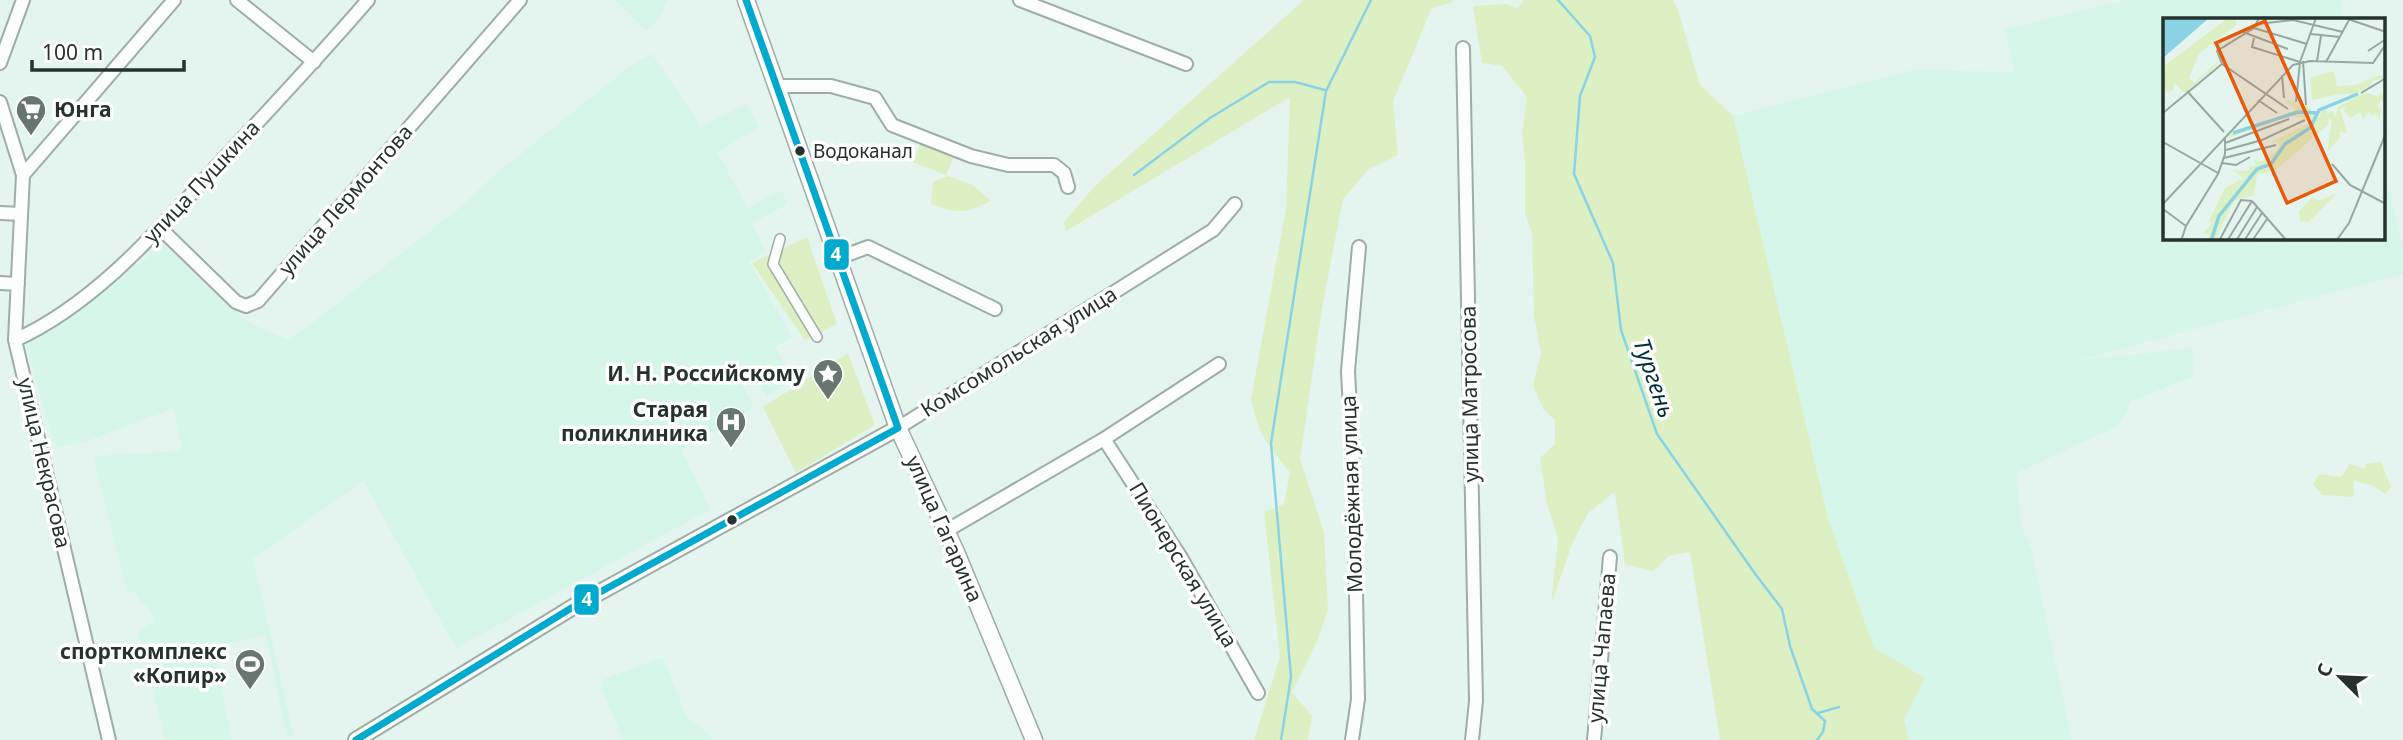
<svg xmlns="http://www.w3.org/2000/svg" width="2403" height="740" viewBox="0 0 2403 740" font-family="'Noto Sans',sans-serif">
<rect width="100%" height="100%" fill="#e3f5ee"/>
<path fill="#d7f6ea" d="M 615,0 L 667,0 L 659,19 L 646,30 Z
M 2125,0 L 2340,0 L 2345,19 L 2165,19 L 2165,238 L 2384,238 L 2384,171 L 2403,247 L 2403,274 L 2079,360 L 2193,348 L 2194,376 L 2132,401 L 2118,426 L 2017,473 L 2021,524 L 2032,551 L 2072,740 L 1909,740 L 1904,719 L 1925,678 L 1874,649 L 1828,518 L 1733,116 L 1913,70 L 2014,72 L 2005,29 Z
M 652,54 L 701,126 L 746,104 L 759,127 L 717,152 L 748,208 L 781,190 L 788,204 L 752,223 L 766,252 L 749,261 L 792,337 L 775,347 L 792,380 L 767,397 L 752,370 L 739,378 L 754,408 L 681,450 L 711,509 L 456,648 L 363,481 L 253,559 L 294,736 L 287,737 L 266,635 L 214,646 L 232,740 L 165,740 L 138,631 L 154,622 L 147,603 L 142,604 L 136,592 L 127,592 L 93,456 L 182,451 L 174,408 L 87,441 L 55,448 L 25,343 L 42,335 L 164,244 L 176,248 L 247,322 L 290,340 L 462,206 L 490,179 L 634,63 Z
M 663,657 L 687,718 L 709,734 L 712,740 L 623,740 L 599,681 Z"/>
<path fill="#ddf0c4" d="M 1304,0 L 1453,0 L 1451,3 L 1432,8 L 1393,101 L 1398,155 L 1369,169 L 1343,199 L 1322,308 L 1300,459 L 1324,532 L 1328,610 L 1317,641 L 1292,692 L 1312,716 L 1308,740 L 1254,740 L 1280,657 L 1264,512 L 1284,504 L 1290,472 C 1269,448 1257,431 1251,399 L 1286,209 L 1290,97 L 1066,231 L 1064,222 L 1095,186 Z
M 1524,0 L 1673,0 L 1678,10 L 1700,85 L 1733,116 L 1828,518 L 1874,648 L 1925,678 L 1904,719 L 1909,740 L 1720,740 L 1690,552 L 1669,556 L 1653,571 L 1625,564 L 1615,492 L 1588,513 L 1573,542 L 1551,604 L 1558,539 L 1547,503 L 1540,458 L 1555,444 L 1555,420 L 1543,409 L 1533,385 L 1541,354 L 1534,315 L 1532,233 L 1525,213 L 1525,161 L 1522,134 L 1527,97 L 1502,66 L 1482,63 L 1473,6 L 1506,4 L 1517,8 Z
M 922,141 L 955,154 L 946,175 L 913,162 Z
M 948,176 L 973,185 L 991,201 C 964,214 959,214 931,204 L 933,182 Z
M 807,237 L 837,324 L 805,340 L 752,263 Z
M 848,353 L 875,425 L 796,473 L 763,407 Z
M 2381,462 L 2391,487 L 2385,494 L 2372,485 L 2354,481 L 2353,497 L 2322,495 L 2313,484 L 2320,474 L 2341,477 L 2350,464 L 2365,469 L 2366,464 Z"/>
<g fill="none" stroke-linecap="round" stroke-linejoin="round">
<path stroke="#8ad3e4" stroke-width="2.5" d="M 1558,0 L 1590,36 L 1595,57 L 1580,96 L 1574,174 L 1613,263 L 1621,330 L 1657,434 L 1756,575 L 1782,609 L 1790,646 L 1812,709 L 1825,721 L 1823,732 L 1817,740
M 1134,175 L 1210,118 L 1269,82 L 1295,82 L 1325,90
M 1818,713 L 1839,707
M 1281,740 L 1291,677 L 1271,443 L 1326,91 L 1371,0"/>
<g stroke="#9faca7" stroke-width="12">
<path id="pedestrian" d="M 780,239 L 773,264 L 817,337"/>
</g>
<g stroke="#9faca7" stroke-width="16">
<path id="minor" d="M 237,0 L 314,62
M 1020,0 L 1186,64
M 1463,48 L 1476,701 L 1472,740
M 0,63 L 23,0
M 778,86 L 831,86 L 875,98 L 892,125 L 971,156 L 1008,165 L 1054,165 L 1064,173 L 1068,187
M 0,102 L 23,175 L 15,340 L 109,740
M 23,175 L 174,0
M 0,213 L 21,214
M 160,228 L 236,302 L 246,306 L 258,301 L 520,0
M 836,259 L 868,247 L 995,309
M 0,283 L 18,284
M 15,340 C 95,304 159,229 217,166 C 268,111 319,57 368,0
M 898,428 L 1213,230 L 1235,204
M 1104,439 L 1180,556 L 1258,693
M 946,531 L 1104,439 L 1219,364
M 1352,740 L 1358,699 L 1354,486 L 1348,371 L 1359,247
M 1594,740 L 1610,557"/>
</g>
<g stroke="#9faca7" stroke-width="18">
<path id="tertiary" d="M 356,740 L 573,607 L 898,428"/>
</g>
<g stroke="#9faca7" stroke-width="19">
<path id="secondary" d="M 746,0 L 898,428 L 956,552 L 1034,740"/>
</g>
<use href="#pedestrian" stroke="#fbfefc" stroke-width="9"/>
<use href="#minor" stroke="#fbfefc" stroke-width="12"/>
<use href="#tertiary" stroke="#fbfefc" stroke-width="14"/>
<use href="#secondary" stroke="#fbfefc" stroke-width="16"/>
<g stroke="#fff" stroke-width="12">
<path id="bus-1" d="M 356,740 L 573,607 L 898,428 L 746,0"/>
</g>
<use href="#bus-1" stroke="#00a9ce" stroke-width="7"/>
</g>
<defs>
<g id="supermarket-pin" transform="scale(1.575)"><path d="M0 17L-7.5 6A9.5 9.5 0 1 1 7.5 6Z" fill="#687671" stroke="#fff"/><path d="M-6-5.5h2.5l.6 2H6L4.5 2H-2.5L-4.4-4H-6ZM-1.5 3.2a1.3 1.3 0 1 0 .1 0ZM3 3.2a1.3 1.3 0 1 0 .1 0Z" fill="#fff"/></g>
<g id="sight-pin" transform="scale(1.575)"><path d="M0 17L-7.5 6A9.5 9.5 0 1 1 7.5 6Z" fill="#687671" stroke="#fff"/><path d="M0-6L1.8-2.2L6-1.7L2.9 1.2L3.7 5.4L0 3.3L-3.7 5.4L-2.9 1.2L-6-1.7L-1.8-2.2Z" fill="#fff"/></g>
<g id="hospital-pin" transform="scale(1.575)"><path d="M0 17L-7.5 6A9.5 9.5 0 1 1 7.5 6Z" fill="#687671" stroke="#fff"/><path d="M-5-5h3v3.5h4V-5h3V5h-3V1.5h-4V5h-3Z" fill="#fff"/></g>
<g id="stadium-pin" transform="scale(1.575)"><path d="M0 17L-7.5 6A9.5 9.5 0 1 1 7.5 6Z" fill="#687671" stroke="#fff"/><path d="M0-5a6.5 5 0 1 0 0 10a6.5 5 0 1 0 0-10ZM-3.5-1.8h7v3.6h-7Z" fill="#fff"/></g>
</defs>
<g fill-rule="evenodd">
<use href="#supermarket-pin" x="31" y="110"/>
<use href="#sight-pin" x="828" y="374"/>
<use href="#hospital-pin" x="731" y="422"/>
<use href="#stadium-pin" x="250" y="664"/>
</g>
<g fill="#26322e" stroke="#fff" stroke-width="2.5">
<circle cx="800" cy="151" r="6"/>
<circle cx="732" cy="520" r="6"/>
</g>
<g text-anchor="middle" stroke-width="7" stroke-linejoin="round" paint-order="stroke">
<g font-size="19" fill="#26322e" stroke="#fff" text-anchor="start">
<text x="813" y="158">Водоканал</text>
</g>
<g font-size="21" font-weight="bold" fill="#26322e" stroke="#fff" text-anchor="end">
<text x="54" y="117" text-anchor="start">Юнга</text>
<text x="805" y="381">И. Н. Российскому</text>
<text x="708" y="417">Старая<tspan x="708" dy="24">поликлиника</tspan></text>
<text x="227" y="659">спорткомплекс<tspan x="227" dy="24">«Копир»</tspan></text>
</g>
<g font-size="21" fill="#26322e" stroke="#fff">
<text transform="translate(202 182) rotate(-47)" y="7">улица Пушкина</text>
<text transform="translate(346 200) rotate(-49)" y="7">улица Лермонтова</text>
<text transform="translate(1019 352) rotate(-32)" y="7">Комсомольская улица</text>
<text transform="translate(1470 394) rotate(-91)" y="7">улица Матросова</text>
<text transform="translate(44 463) rotate(77)" y="7">улица Некрасова</text>
<text transform="translate(1352 494) rotate(-92)" y="7">Молодёжная улица</text>
<text transform="translate(944 529) rotate(66)" y="7">улица Гагарина</text>
<text transform="translate(1183 565) rotate(59)" y="7">Пионерская улица</text>
<text transform="translate(1602 648) rotate(-85)" y="7">улица Чапаева</text>
</g>
<g font-size="23" font-style="italic" fill="#002f3a" stroke="#fff">
<text transform="translate(1654 378) rotate(71)" y="8">Тургень</text>
</g>
</g>
<g transform="translate(2163 18)">
<rect width="222" height="222" fill="#e3f5ee"/>
<path d="M 65,0 L 73,0 L 73,7 L 36,36 L 26,60 L 31,65 L 56,42 L 55,47 L 21,75 L 11,64 L 11,72 L 0,75 L 0,49 ZM 171,53 L 174,68 L 193,67 L 217,57 L 222,60 L 210,62 L 207,68 L 186,79 L 187,76 L 176,76 L 149,82 L 147,60 ZM 203,74 L 213,79 L 218,74 L 222,79 L 214,88 L 218,90 L 217,104 L 214,96 L 207,98 L 206,94 L 200,101 L 197,94 L 188,100 L 181,94 L 183,89 L 177,91 L 184,115 L 176,113 L 177,120 L 164,134 L 169,103 L 166,100 L 165,107 L 114,151 L 94,157 L 91,177 L 71,183 L 52,222 L 45,222 L 46,216 L 40,215 L 50,205 L 46,203 L 62,170 L 81,160 L 69,152 L 87,153 L 86,149 L 94,147 L 91,142 L 101,143 L 115,132 L 116,125 L 108,124 L 152,102 L 128,98 L 65,120 L 68,115 L 133,92 L 119,80 L 147,89 L 150,100 L 152,96 L 156,100 L 159,90 L 174,84 L 162,91 L 165,96 L 169,92 L 172,99 L 175,89 ZM 174,175 L 146,204 L 137,203 L 136,193 L 150,179 L 155,183 Z" fill="#ddf0c4"/>
<path d="M 0,0 L 46,0 L 0,40 Z" fill="#8ad3e4"/>
<path fill="none" stroke="#8ad3e4" stroke-width="3.5" d="M 70,115 L 135,94 L 155,95M 48,223 L 56,198 L 94,151 L 108,146 L 122,126 L 147,110 L 156,92 L 195,76"/>
<path fill="none" stroke="#97a7a1" stroke-width="2" d="M 182,0 L 223,14M 95,6 L 130,2 L 180,14M 91,10 L 144,26M 80,14 L 125,31M 148,16 L 177,19M 91,20 L 89,29 L 137,44M 205,33 L 223,21M 140,43 L 143,87M 154,43 L 158,18M 163,44 L 186,2M 59,46 L 125,91M 59,46 L 54,33 L 91,10 L 96,0M 119,57 L 121,80M 24,73 L 61,114M 198,75 L 223,60M 95,82 L 114,95M 133,84 L 137,44 L 153,0M 0,95 L 59,46M 0,124 L 55,155M 62,125 L 126,101M 63,132 L 99,122 L 142,102M 61,140 L 113,127M 59,145 L 73,147 L 87,139M 169,146 L 187,167 L 223,186M 89,183 L 124,223M 0,186 L 130,47 L 147,43 L 210,45 L 223,26M 0,191 L 23,208 L 18,223M 23,208 L 55,156 L 62,136 L 62,120M 56,223 L 78,182 L 89,183M 64,223 L 89,183M 73,223 L 94,189M 81,223 L 99,195M 89,223 L 104,201M 173,223 L 186,205 L 223,115"/>
<path fill="#e8590c" fill-opacity="0.15" stroke="#e8590c" stroke-width="3.5" d="M 102,3 L 173,163 L 124,185 L 53,25 Z"/>
<rect width="222" height="222" fill="none" stroke="#26322e" stroke-width="3.5"/>
</g>
<g stroke="#fff" stroke-width="2.5">
<rect x="823" y="238" width="27" height="33" rx="7" fill="#00a9ce"/>
<rect x="573" y="583" width="27" height="33" rx="7" fill="#00a9ce"/>
</g>
<g font-size="19" text-anchor="middle" font-weight="bold" fill="#fff">
<text x="836" y="261">4</text>
<text x="587" y="606">4</text>
</g>
<g transform="translate(2340 677) rotate(294)" stroke="#ffffff" stroke-width="5" paint-order="stroke">
<path d="M0-5L12 26L0 18L-12 26Z" fill="#26322e"/>
<text y="-10" font-size="19" font-weight="bold" text-anchor="middle" fill="#26322e">С</text>
</g>
<path d="M32 60v10h152v-10" fill="none" stroke="#26322e" stroke-width="3.5"/>
<text x="42" y="60" font-size="21" fill="#26322e" stroke="#ffffff" stroke-width="5" paint-order="stroke">100 m</text>
</svg>
